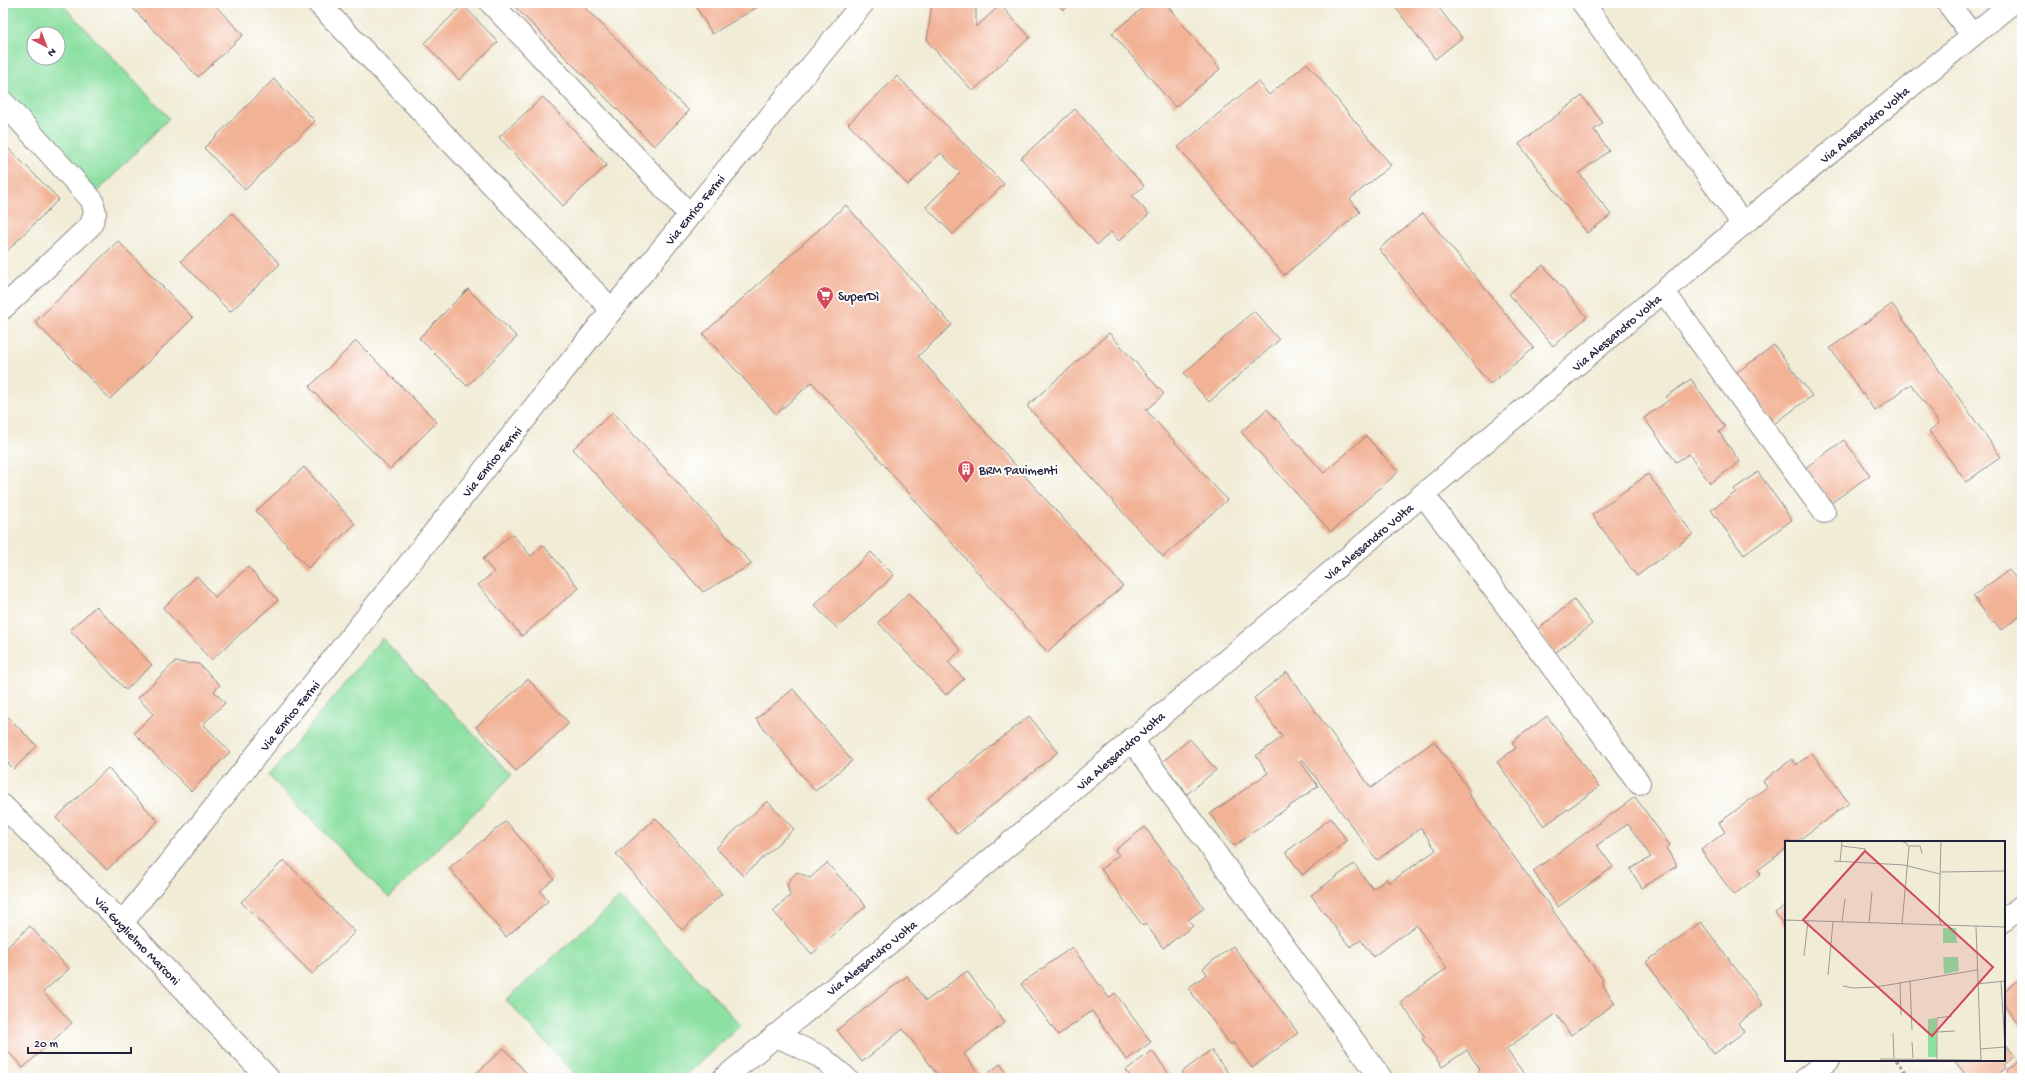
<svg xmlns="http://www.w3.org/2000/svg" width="2025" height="1081" viewBox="0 0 2025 1081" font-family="'Gochi Hand',sans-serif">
<rect width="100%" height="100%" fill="#fff"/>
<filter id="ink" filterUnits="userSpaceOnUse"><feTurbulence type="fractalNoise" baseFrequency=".025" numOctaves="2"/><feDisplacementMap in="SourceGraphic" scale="8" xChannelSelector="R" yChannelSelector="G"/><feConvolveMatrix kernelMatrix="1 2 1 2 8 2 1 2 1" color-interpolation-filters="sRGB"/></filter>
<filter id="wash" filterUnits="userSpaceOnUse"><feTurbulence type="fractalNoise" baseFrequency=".012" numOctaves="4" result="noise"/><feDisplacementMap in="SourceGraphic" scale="16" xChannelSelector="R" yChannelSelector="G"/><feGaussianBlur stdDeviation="0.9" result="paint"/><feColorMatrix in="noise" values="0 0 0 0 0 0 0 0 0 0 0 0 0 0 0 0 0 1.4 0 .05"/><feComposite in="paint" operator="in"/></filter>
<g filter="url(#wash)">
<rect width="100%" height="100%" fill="#f1ecd6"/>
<path fill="#8ce0a2" stroke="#57816e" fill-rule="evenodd" d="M 3,3 L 61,3 L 169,118 L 97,192 L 3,91 ZM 34,34 L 58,34 L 58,58 L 34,58 Z
M 382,638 L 512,775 L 389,898 L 269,776 Z
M 620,897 L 741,1025 L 682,1078 L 579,1078 L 506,1000 Z"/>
<g id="blocks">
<path fill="#f2b296" d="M 128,3 L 213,3 L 243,35 L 198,77 Z
M 511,3 L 580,3 L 689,111 L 654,146 Z
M 694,3 L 764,3 L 712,34 Z
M 932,3 L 976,3 L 976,27 L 1000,5 L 1030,37 L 973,91 L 927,41 Z
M 1057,3 L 1073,3 L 1063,10 Z
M 1149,3 L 1165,3 L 1220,69 L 1175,107 L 1112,33 Z
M 1392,3 L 1435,3 L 1462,38 L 1435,59 Z
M 463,5 L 498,42 L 459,80 L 424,43 Z
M 1307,63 L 1391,165 L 1350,199 L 1360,212 L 1284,275 L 1178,147 L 1258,81 L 1269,95 Z
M 897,76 L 1004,184 L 953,234 L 926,207 L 960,173 L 941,153 L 908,185 L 848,124 Z
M 274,79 L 315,121 L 245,190 L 204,148 Z
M 1582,96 L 1603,123 L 1594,130 L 1609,151 L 1579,173 L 1611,215 L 1587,233 L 1519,144 Z
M 543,97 L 607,165 L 563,206 L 499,137 Z
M 1075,109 L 1144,186 L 1132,196 L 1149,214 L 1119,241 L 1111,232 L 1097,245 L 1021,158 Z
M 5,145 L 59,199 L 3,255 L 3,147 Z
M 846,205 L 952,325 L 918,356 L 1123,586 L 1047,652 L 812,382 L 776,414 L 703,334 Z
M 232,213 L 280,264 L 230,312 L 181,261 Z
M 1423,213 L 1534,348 L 1490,384 L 1379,249 Z
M 118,241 L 193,318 L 110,399 L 35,322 Z
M 1543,265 L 1587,317 L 1553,346 L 1509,294 Z
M 468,289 L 517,337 L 467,386 L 419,338 Z
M 1892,304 L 2001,457 L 1966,482 L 1929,431 L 1939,423 L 1911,384 L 1875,411 L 1830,348 Z
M 1254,311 L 1279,340 L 1209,402 L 1184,373 Z
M 1109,333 L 1164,394 L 1146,410 L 1227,500 L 1163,557 L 1027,406 Z
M 356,341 L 437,422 L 390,469 L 309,387 Z
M 1774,345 L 1812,396 L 1774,424 L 1736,373 Z
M 1691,379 L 1725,427 L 1719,432 L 1740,462 L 1710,483 L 1689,454 L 1676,462 L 1644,418 L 1669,400 L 1666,397 Z
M 1267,409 L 1324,473 L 1366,436 L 1398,472 L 1331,532 L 1241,432 Z
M 613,412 L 752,564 L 703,592 L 573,449 Z
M 1844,440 L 1870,475 L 1831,503 L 1805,468 Z
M 304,467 L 355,524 L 308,568 L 256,511 Z
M 1758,472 L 1792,520 L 1744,555 L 1711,510 L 1736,492 L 1734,489 Z
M 1648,474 L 1693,534 L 1637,576 L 1592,515 Z
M 512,534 L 531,556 L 543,545 L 579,588 L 522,636 L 478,585 L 494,572 L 483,559 Z
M 871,552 L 894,575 L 837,628 L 814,605 Z
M 248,567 L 278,600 L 211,660 L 163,608 L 197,576 L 215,597 Z
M 2009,570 L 2018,581 L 2022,579 L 2022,615 L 2001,630 L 1994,621 L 1992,622 L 1973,596 Z
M 909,593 L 961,650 L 948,662 L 964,679 L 946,695 L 878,622 Z
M 1574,600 L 1592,624 L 1555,653 L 1538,629 Z
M 96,606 L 152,665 L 126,690 L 70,630 Z
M 175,662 L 199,664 L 220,685 L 214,691 L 225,703 L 203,724 L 230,752 L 191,791 L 134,733 L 153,714 L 138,698 Z
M 1287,672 L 1371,788 L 1434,741 L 1470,791 L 1468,793 L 1603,980 L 1601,982 L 1615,1003 L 1571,1035 L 1556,1014 L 1506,1049 L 1527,1078 L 1483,1078 L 1478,1071 L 1480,1069 L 1467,1050 L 1442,1067 L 1422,1039 L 1425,1037 L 1400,1002 L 1447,968 L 1416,925 L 1373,957 L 1361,940 L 1350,947 L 1311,895 L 1354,864 L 1373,889 L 1387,879 L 1389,883 L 1436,850 L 1421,828 L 1377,860 L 1302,759 L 1300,761 L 1318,786 L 1234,846 L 1210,814 L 1268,773 L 1256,756 L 1282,737 L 1254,698 Z
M 528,679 L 569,723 L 516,771 L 476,727 Z
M 793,689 L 852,761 L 815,791 L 756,719 Z
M 5,714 L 37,746 L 14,769 L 3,758 L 3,715 Z
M 1029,716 L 1058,752 L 957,834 L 928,798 Z
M 1547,716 L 1599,787 L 1544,826 L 1497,762 L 1516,748 L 1512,742 Z
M 1190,739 L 1216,770 L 1187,794 L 1162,762 Z
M 1812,753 L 1849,803 L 1796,842 L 1786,842 L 1786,849 L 1758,870 L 1761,874 L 1734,895 L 1701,850 L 1725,832 L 1719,823 L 1767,787 L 1763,781 L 1792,759 L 1796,765 Z
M 108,768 L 158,821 L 107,870 L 56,818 Z
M 1635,797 L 1670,845 L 1666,848 L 1677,866 L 1642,888 L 1630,869 L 1651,857 L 1628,824 L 1597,845 L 1613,867 L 1558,907 L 1533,871 Z
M 767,801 L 794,829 L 743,876 L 716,848 Z
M 656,818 L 722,894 L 682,930 L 616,854 Z
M 1331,818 L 1347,841 L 1302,875 L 1286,852 Z
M 506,821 L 554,879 L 540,891 L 548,901 L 506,937 L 449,868 Z
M 1145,827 L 1204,908 L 1188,920 L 1193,926 L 1163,948 L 1146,924 L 1143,926 L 1101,869 L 1119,855 L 1115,850 Z
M 284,860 L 355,932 L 312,974 L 241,902 Z
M 827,863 L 866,906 L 812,954 L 773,911 L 790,896 L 787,883 L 797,872 L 810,878 Z
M 1786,905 L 1786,928 L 1775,913 Z
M 1701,922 L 1763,1005 L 1738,1023 L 1744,1032 L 1714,1054 L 1646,962 Z
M 30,926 L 69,969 L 43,992 L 72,1023 L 23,1068 L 3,1046 L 3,951 Z
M 1233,946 L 1298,1033 L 1252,1068 L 1233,1042 L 1231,1045 L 1188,988 L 1207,974 L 1203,968 Z
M 1072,947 L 1109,998 L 1115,993 L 1151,1042 L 1127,1060 L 1092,1011 L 1058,1035 L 1021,984 Z
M 967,971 L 1005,1023 L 964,1054 L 982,1078 L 1000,1064 L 1011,1078 L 940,1078 L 903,1029 L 862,1062 L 837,1030 L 907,976 L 926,1001 Z
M 2022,978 L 2022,1028 L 2004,1005 L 2004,992 Z
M 2004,1042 L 2015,1056 L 2003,1065 L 2005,1068 L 1992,1078 L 1990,1075 L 1986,1078 L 1968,1078 L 1954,1060 L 2004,1060 Z
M 504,1048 L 531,1078 L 471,1078 Z
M 1211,1050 L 1232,1078 L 1187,1078 L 1182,1072 Z
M 1152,1051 L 1172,1078 L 1131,1078 L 1126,1070 Z
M 2022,1058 L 2022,1078 L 2012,1078 L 2006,1070 Z"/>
</g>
</g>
<g filter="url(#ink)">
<use href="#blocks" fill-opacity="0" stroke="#8a8788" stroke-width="1"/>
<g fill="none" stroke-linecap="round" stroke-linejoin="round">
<g stroke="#8a8788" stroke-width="24">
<path id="minor" d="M 318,3 L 612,310
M 491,3 L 689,214
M 1583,3 L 1743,224
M 1948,3 L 1972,35
M 3,102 L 92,200 L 95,213 L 91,225 L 3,308
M 1664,292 L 1824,512
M 1423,494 L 1639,783
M 1131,739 L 1381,1078
M 3,806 L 122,923 L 268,1078
M 2004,920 L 2022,906
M 122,923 L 612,310 L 863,3
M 775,1035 L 821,1057 L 846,1078
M 724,1078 L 982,867 L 1743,224 L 2012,3
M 1806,1078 L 1829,1060"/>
</g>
<path stroke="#8a8788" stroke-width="2.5" stroke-dasharray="3 3" stroke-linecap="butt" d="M 1896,1060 L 1910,1078"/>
<use href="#minor" stroke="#fff" stroke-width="22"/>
</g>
</g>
<defs>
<g id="supermarket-pin" transform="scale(0.9)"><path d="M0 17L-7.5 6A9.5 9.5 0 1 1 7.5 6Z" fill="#d1495b" stroke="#fff"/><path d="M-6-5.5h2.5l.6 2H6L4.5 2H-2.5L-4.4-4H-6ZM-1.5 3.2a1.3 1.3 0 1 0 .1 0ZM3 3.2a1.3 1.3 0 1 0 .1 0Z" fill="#fff"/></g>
<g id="building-pin" transform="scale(0.9)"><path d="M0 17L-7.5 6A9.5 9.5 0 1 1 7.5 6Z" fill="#d1495b" stroke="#fff"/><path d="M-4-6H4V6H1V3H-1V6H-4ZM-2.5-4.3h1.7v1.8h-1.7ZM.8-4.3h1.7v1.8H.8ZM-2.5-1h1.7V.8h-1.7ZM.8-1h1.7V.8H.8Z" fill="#fff"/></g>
</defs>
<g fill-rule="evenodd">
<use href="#supermarket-pin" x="825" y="295"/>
<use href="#building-pin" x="966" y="469"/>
</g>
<g text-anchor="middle" stroke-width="4" stroke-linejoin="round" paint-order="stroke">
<g font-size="13" fill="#22223b" stroke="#fff">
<text transform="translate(1864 124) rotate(-40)" y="5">Via Alessandro Volta</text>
<text transform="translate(694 209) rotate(-51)" y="5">Via Enrico Fermi</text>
<text transform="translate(1616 332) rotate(-40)" y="5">Via Alessandro Volta</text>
<text transform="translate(491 461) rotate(-51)" y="5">Via Enrico Fermi</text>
<text transform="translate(1368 541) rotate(-40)" y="5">Via Alessandro Volta</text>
<text transform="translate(289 715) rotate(-51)" y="5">Via Enrico Fermi</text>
<text transform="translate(1120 750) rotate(-41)" y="5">Via Alessandro Volta</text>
<text transform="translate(138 940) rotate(46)" y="5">Via Guglielmo Marconi</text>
<text transform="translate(871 957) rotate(-39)" y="5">Via Alessandro Volta</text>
</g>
<g font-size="13" fill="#22223b" stroke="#fff" text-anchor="start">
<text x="838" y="300">SuperDì</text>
<text x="979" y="474">BRM Pavimenti</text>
</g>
</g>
<g transform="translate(1785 841)">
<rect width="220" height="220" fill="#f1ecd6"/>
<path d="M 158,87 L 171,87 L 172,102 L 158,102 ZM 158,116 L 173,116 L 174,130 L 159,133 ZM 151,177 L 152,216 L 143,216 L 143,178 Z" fill="#8ce0a2"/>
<path fill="none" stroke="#9e9b98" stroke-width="1" d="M 116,0 L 121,2 L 124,6 L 117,83M 156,0 L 154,76 L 156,85M 57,5 L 81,8M 124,5 L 135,5 L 137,12M 49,20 L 119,24 L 155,33M 55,21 L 57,0M 156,31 L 220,30M 0,79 L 220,86M 57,81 L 60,58M 84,82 L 87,51M 191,86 L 196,220M 19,115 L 23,80M 43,134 L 48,81M 125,140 L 127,189M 115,142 L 116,174M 192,143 L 220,140M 58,145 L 68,147 L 91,146 L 192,129M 152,191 L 170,190M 108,192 L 109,217M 127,201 L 128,217M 195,208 L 220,206 L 216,141M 95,218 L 196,219M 152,218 L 152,177 L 167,175"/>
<path fill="#d1495b" fill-opacity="0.15" stroke="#d1495b" stroke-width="2" d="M 80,10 L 208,126 L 147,195 L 18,79 Z"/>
<rect width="220" height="220" fill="none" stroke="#22223b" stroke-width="2"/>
</g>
<rect width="2025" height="1081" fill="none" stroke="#fff" stroke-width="16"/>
<g transform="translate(46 46) rotate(138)"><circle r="19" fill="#ffffff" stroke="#a7a7b1"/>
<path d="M0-3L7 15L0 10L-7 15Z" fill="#d1495b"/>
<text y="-6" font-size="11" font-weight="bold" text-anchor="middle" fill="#22223b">N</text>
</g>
<path d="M28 1047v6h103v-6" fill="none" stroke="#22223b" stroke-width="2"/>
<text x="34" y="1047" font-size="12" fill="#22223b" stroke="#ffffff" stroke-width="3" paint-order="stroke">20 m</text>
</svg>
